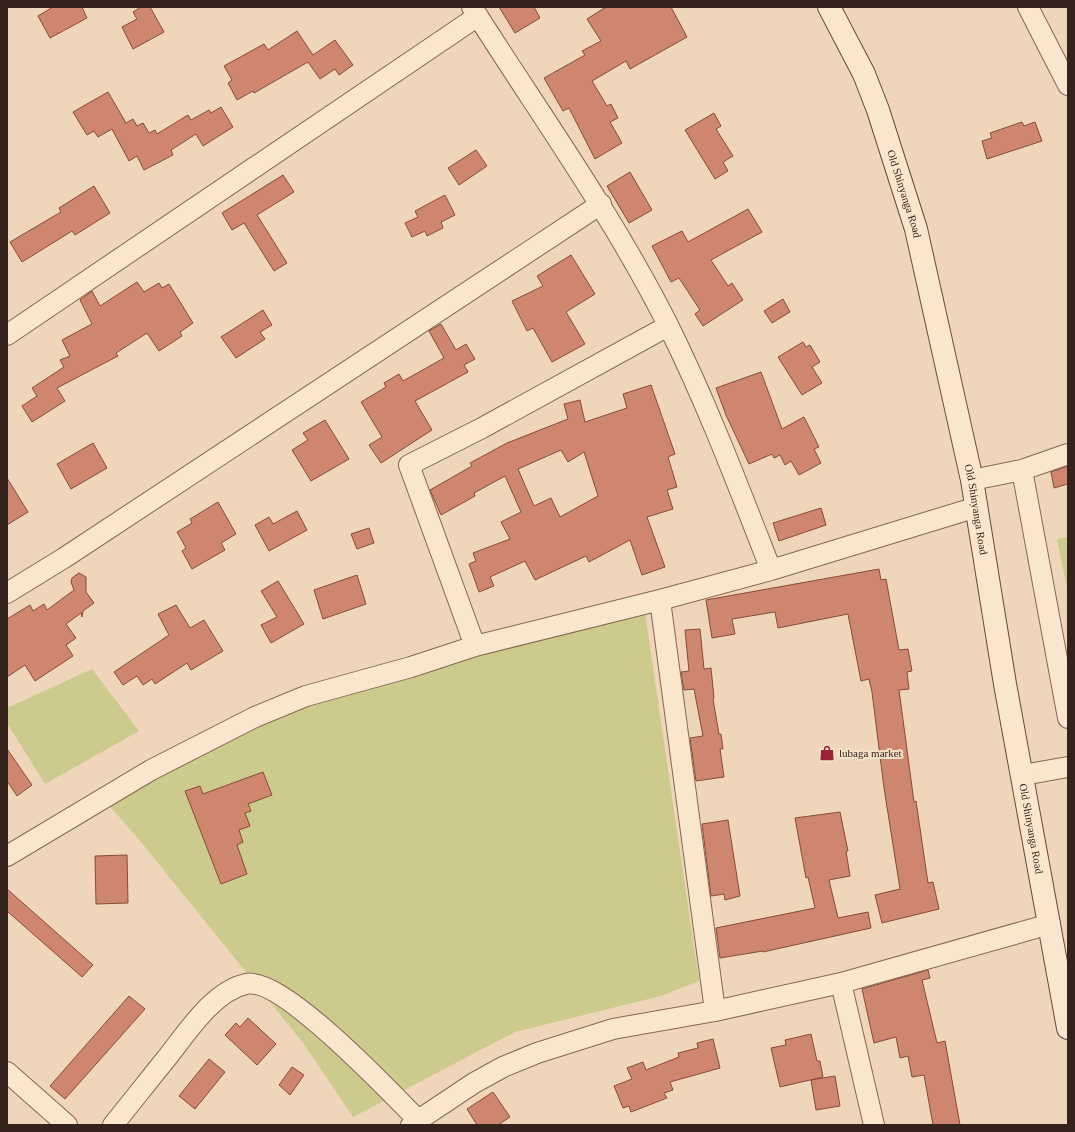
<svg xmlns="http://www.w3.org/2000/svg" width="1075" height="1132" viewBox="0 0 1075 1132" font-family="'Times New Roman',serif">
<rect width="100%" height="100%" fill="#efd6ba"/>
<path fill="#cdca8e" d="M 1068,537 L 1068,593 L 1057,539 Z
M 643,599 L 699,981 L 661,996 L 515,1032 L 353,1117 L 304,1044 L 141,842 L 100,795 L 271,711 Z
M 92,669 L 139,731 L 45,784 L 7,723 L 7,708 Z"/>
<path fill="#cf866e" stroke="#864b39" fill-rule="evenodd" d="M 53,7 L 82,7 L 87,18 L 50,38 L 38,16 Z
M 141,7 L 150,7 L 164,32 L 133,49 L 122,27 L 137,19 L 133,12 Z
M 499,7 L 534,7 L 540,18 L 515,33 Z
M 606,7 L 671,7 L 687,37 L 630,69 L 626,61 L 592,81 L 607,106 L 611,104 L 618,118 L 610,122 L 622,143 L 595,159 L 569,108 L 563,111 L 544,78 L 585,55 L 582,51 L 601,41 L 587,19 Z
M 297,31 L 313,55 L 335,40 L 353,65 L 339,75 L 335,69 L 320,79 L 308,62 L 254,93 L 253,91 L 237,100 L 228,83 L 232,80 L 224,66 L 264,44 L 268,50 Z
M 108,92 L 126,123 L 133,119 L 137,126 L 143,123 L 149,133 L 155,130 L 157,134 L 188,115 L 191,120 L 209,110 L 211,113 L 221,107 L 233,127 L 203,146 L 196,134 L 171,150 L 173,155 L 144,170 L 137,156 L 129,161 L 112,129 L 98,137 L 94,131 L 87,135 L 73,112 Z
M 714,113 L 721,126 L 716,129 L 733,156 L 723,162 L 728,171 L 715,179 L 685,130 Z
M 1022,122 L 1024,126 L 1035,122 L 1042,141 L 987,159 L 982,141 L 992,138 L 990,133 Z
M 476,150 L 487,166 L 459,185 L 448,168 Z
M 630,172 L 652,210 L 629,223 L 607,186 Z
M 283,175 L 294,192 L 257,215 L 287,263 L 274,271 L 244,223 L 232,230 L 222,213 Z
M 94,186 L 110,213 L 75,235 L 72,231 L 22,262 L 10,242 L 61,212 L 59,208 Z
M 445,195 L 455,215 L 441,222 L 443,228 L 427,236 L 425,231 L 412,237 L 405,223 L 418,217 L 415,211 Z
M 748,209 L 762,232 L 711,260 L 728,286 L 732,283 L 743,300 L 703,326 L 695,314 L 700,310 L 679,278 L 671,282 L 652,246 L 682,231 L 688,242 Z
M 571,255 L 595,294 L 566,312 L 585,344 L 552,362 L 533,328 L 527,331 L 512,301 L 543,286 L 537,276 Z
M 137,282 L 144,292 L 159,283 L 162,288 L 169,284 L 193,323 L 180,332 L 182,336 L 159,351 L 147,333 L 116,353 L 118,356 L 57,388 L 65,401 L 32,422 L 22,406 L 37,396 L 32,388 L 64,367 L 60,360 L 70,356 L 62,340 L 92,324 L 80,300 L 92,291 L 100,306 Z
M 783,299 L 790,312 L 772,323 L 764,311 Z
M 263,310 L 272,325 L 260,332 L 265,339 L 236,358 L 221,337 Z
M 441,324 L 456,350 L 466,344 L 475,359 L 464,365 L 468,372 L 415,401 L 432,430 L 381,463 L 369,445 L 382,437 L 361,402 L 386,387 L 384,383 L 399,374 L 403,381 L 444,358 L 429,331 Z
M 803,342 L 806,347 L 810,345 L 820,362 L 812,367 L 822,383 L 802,395 L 778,357 Z
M 761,372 L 782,429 L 804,417 L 819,447 L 814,449 L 821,463 L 799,475 L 791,461 L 785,465 L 780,455 L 774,458 L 772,454 L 749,464 L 726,415 L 716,388 Z
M 651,385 L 675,454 L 668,457 L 677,487 L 667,490 L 673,509 L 647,517 L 665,567 L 642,575 L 630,540 L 589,562 L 586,556 L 535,580 L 525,561 L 490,577 L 494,586 L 479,592 L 469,564 L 476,561 L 473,553 L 510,539 L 501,522 L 521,512 L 505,476 L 474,493 L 475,496 L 441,515 L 430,490 L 472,466 L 470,463 L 507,443 L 568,419 L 564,404 L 580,400 L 585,422 L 627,408 L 623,394 ZM 561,450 L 568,462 L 584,452 L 598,496 L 560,517 L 551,498 L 534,506 L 518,469 Z
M 325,420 L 349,459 L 311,481 L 292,450 L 308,440 L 303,433 Z
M 93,443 L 107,468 L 71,489 L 57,464 Z
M 1068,466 L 1068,484 L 1054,488 L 1051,472 Z
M 7,478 L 28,512 L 7,525 Z
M 218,502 L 236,534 L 221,543 L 225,550 L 192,569 L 182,551 L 186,548 L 177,532 L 192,523 L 190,519 Z
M 821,508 L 826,525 L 779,541 L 773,523 Z
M 297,511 L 307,530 L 269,551 L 255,525 L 269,517 L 273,524 Z
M 369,528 L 374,543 L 357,549 L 351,534 Z
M 879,569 L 881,580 L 886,579 L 899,650 L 908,649 L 912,671 L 907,672 L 909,689 L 899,690 L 914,802 L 916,801 L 928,883 L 933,882 L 939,909 L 882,923 L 875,895 L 900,889 L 884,788 L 872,692 L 869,679 L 861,681 L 848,614 L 778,628 L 775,612 L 732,619 L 735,634 L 712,638 L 706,600 Z
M 79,573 L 86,577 L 86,592 L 94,603 L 83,611 L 82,617 L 81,613 L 66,624 L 76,638 L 66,645 L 73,656 L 35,681 L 25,665 L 7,677 L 7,619 L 30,605 L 33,611 L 44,604 L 47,610 L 74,590 L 71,582 L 72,578 Z
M 357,575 L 366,604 L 323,619 L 314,590 Z
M 278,581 L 304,624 L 271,643 L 261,625 L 277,617 L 261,591 Z
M 176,605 L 190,628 L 204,620 L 223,651 L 191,670 L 187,663 L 155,684 L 152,679 L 143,685 L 137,676 L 123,685 L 114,672 L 169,635 L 158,614 Z
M 700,629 L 704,669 L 711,668 L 714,698 L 713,699 L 719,734 L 721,734 L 723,749 L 720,749 L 724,777 L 696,781 L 690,738 L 703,736 L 694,689 L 684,690 L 681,672 L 689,671 L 685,630 Z
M 7,749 L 32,785 L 17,796 L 7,781 Z
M 263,772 L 272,795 L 248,804 L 251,811 L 245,813 L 250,826 L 239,830 L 243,842 L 237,845 L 247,874 L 221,884 L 185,791 L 200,786 L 203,794 Z
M 840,812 L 848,851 L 846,851 L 850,876 L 829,880 L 838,918 L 868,912 L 871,928 L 763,952 L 763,951 L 720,958 L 716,928 L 815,908 L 808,877 L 806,878 L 795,818 Z
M 728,820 L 740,896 L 725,900 L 724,894 L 711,896 L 702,824 Z
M 127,855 L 128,903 L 96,904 L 95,856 Z
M 7,889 L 93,965 L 82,977 L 7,911 Z
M 928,970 L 930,978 L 922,980 L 937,1043 L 945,1041 L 960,1125 L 933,1125 L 924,1075 L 912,1077 L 908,1056 L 900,1058 L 896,1037 L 874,1043 L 862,989 Z
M 129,996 L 145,1009 L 65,1099 L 50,1086 Z
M 248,1018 L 276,1044 L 257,1065 L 225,1035 L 236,1023 L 240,1027 Z
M 811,1034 L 817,1061 L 820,1061 L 823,1077 L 780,1087 L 771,1048 L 786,1045 L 785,1040 Z
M 713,1039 L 720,1068 L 670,1082 L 673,1090 L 664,1093 L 667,1098 L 631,1112 L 629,1106 L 623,1108 L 614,1086 L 632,1079 L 627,1068 L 643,1062 L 646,1070 L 679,1057 L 678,1053 L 698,1048 L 697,1043 Z
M 209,1059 L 225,1072 L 195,1109 L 179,1096 Z
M 292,1067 L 304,1075 L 290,1095 L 279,1085 Z
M 835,1076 L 840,1106 L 816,1110 L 811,1080 Z
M 493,1092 L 510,1117 L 498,1125 L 477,1125 L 467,1109 Z"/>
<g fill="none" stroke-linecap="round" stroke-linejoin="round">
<g stroke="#866654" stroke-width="22">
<path id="street" d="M 472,7 C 539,113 613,215 669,327 C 708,406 739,488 771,570
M 1028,7 L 1068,85
M 7,335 L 478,16
M 1022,470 L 1068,718
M 972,480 L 1022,470 L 1068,454
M 7,593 L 64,558 L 601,204
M 660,600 L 715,1011
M 475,646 L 409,465 L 482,428 L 668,326
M 1023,775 L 1068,767
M 7,856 L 151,770 L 255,717 L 306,696 L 411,667 L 475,646 L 660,600 L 771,570 L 977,507
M 841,983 L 874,1125
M 7,1072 L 67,1125
M 113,1125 C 131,1103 148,1081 166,1059 C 186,1034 213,991 246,984 C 282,976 391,1093 418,1120
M 411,1125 L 474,1083 L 503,1067 L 537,1053 L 613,1029 L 715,1011 L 841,983 L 1050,924"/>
</g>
<g stroke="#684838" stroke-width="24">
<g id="secondary">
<path id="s1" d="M 829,7 L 864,74 L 878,110 L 916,229 L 972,480 L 1005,684 L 1068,1028"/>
</g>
</g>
<use href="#street" stroke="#fae5cd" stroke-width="20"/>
<use href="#secondary" stroke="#fae5cd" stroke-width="22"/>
</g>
<defs>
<g id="shop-bare" transform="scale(1.2)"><path d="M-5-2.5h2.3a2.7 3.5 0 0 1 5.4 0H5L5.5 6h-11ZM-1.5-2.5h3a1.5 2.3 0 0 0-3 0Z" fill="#982236" stroke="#f7e2ca" stroke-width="2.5" paint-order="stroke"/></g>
</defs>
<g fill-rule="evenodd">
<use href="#shop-bare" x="827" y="753"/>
</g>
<g text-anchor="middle" stroke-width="4" stroke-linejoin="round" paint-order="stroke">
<g font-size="11" fill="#35221a" stroke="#f7e2ca">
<text dy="4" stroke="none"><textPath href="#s1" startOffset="202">Old Shinyanga Road</textPath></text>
<text dy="4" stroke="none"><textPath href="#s1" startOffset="526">Old Shinyanga Road</textPath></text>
<text dy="4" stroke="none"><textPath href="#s1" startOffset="850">Old Shinyanga Road</textPath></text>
</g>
<g font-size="11" fill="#35221a" stroke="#f7e2ca" text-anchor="start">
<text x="839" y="757">lubaga market</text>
</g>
</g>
<rect width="1075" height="1132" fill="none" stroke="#35221a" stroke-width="16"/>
</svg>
